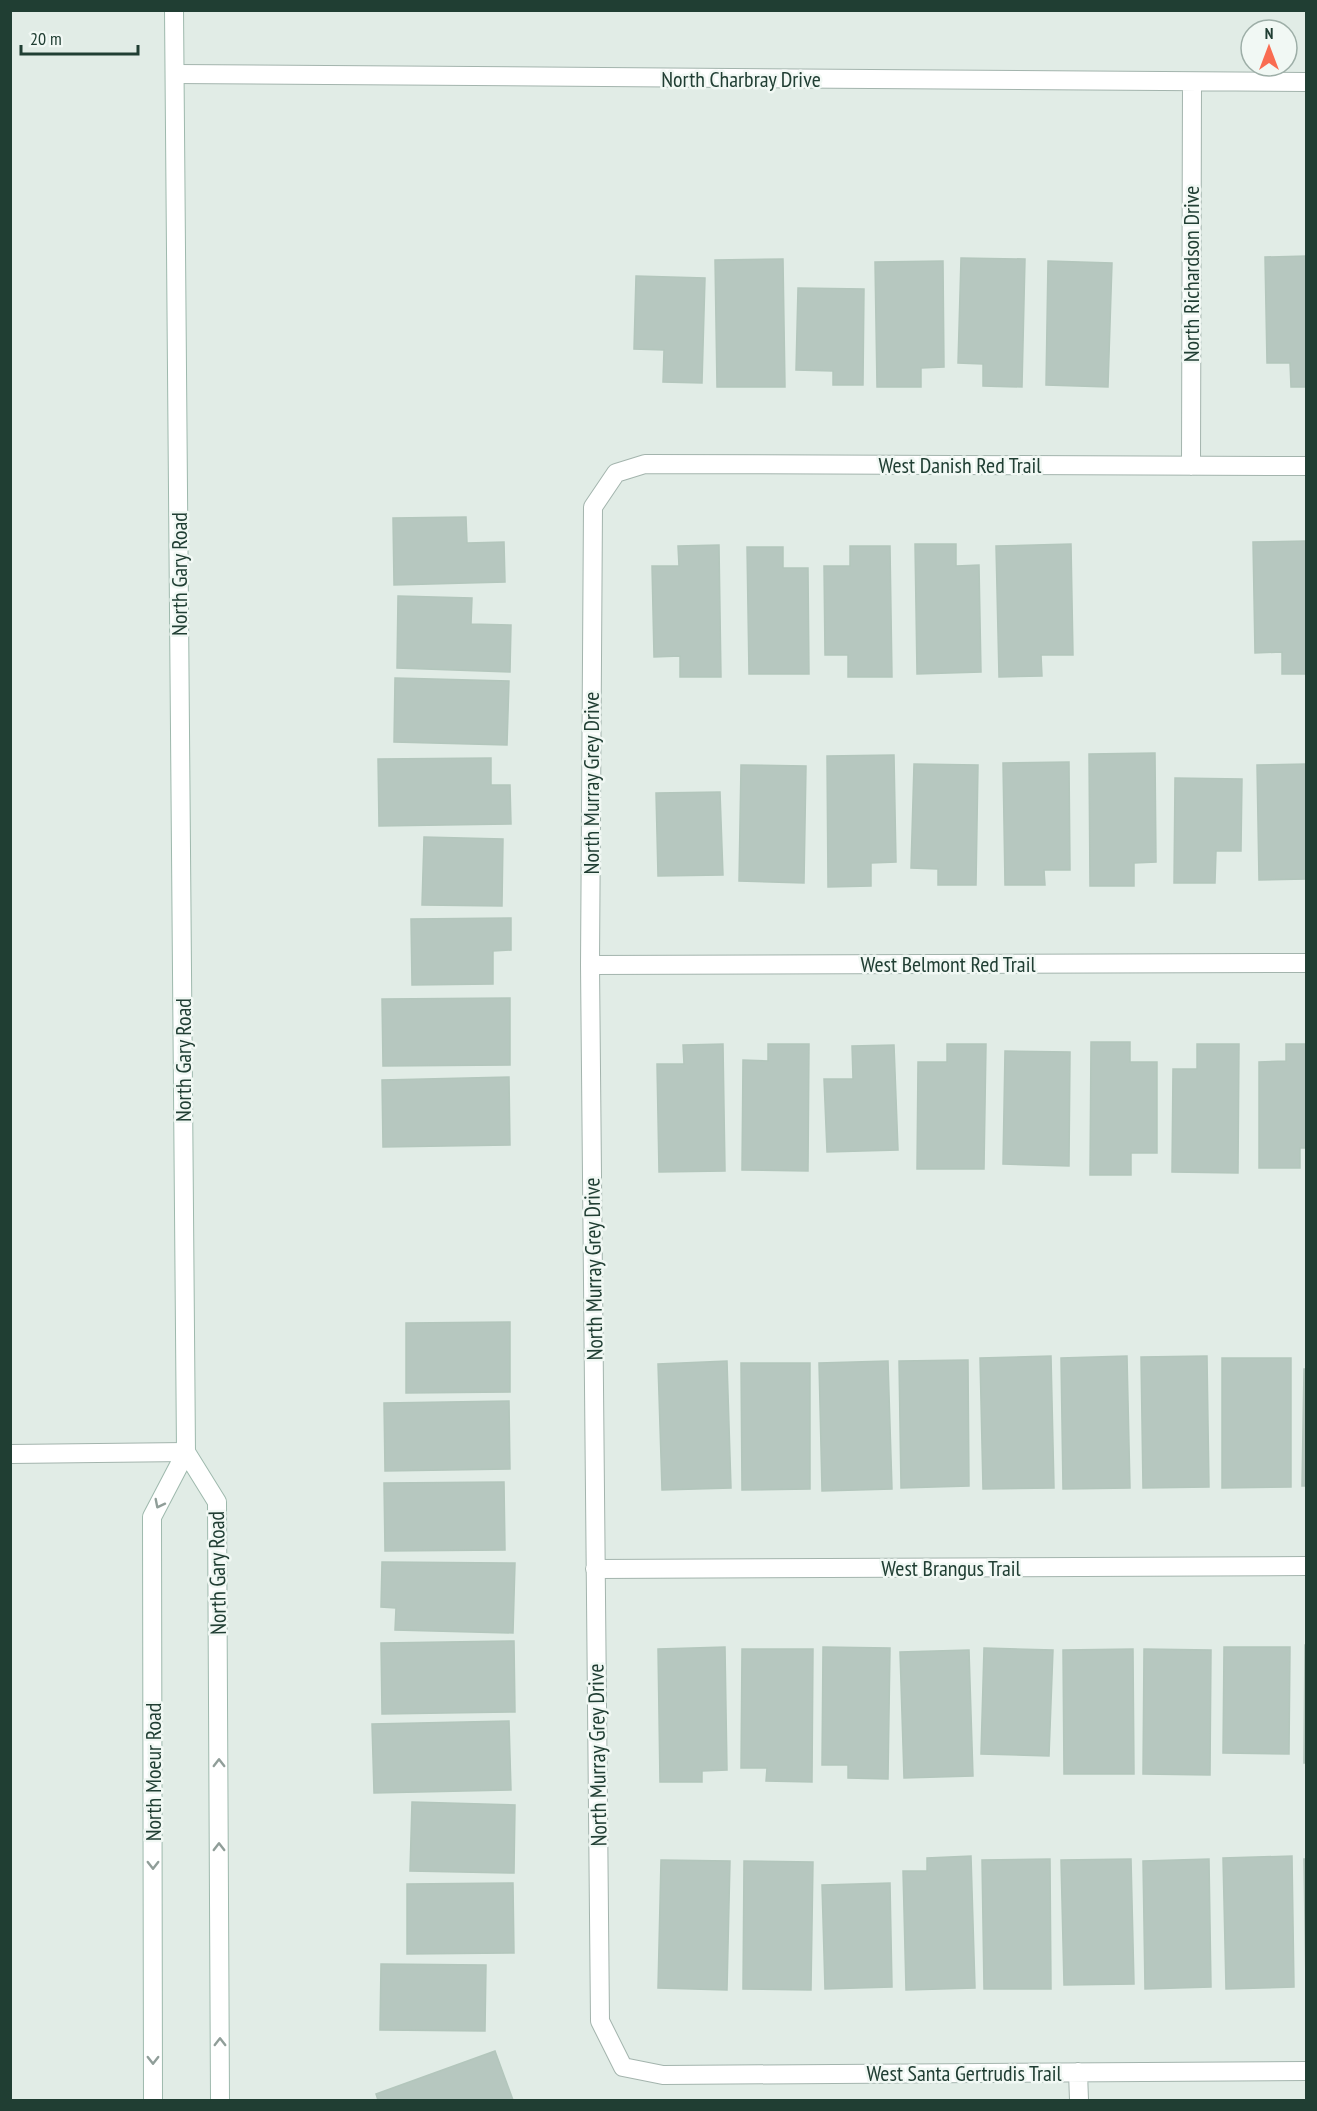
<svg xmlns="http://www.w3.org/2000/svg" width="1317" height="2111" viewBox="0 0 1317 2111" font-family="'PT Sans Narrow',sans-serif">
<rect width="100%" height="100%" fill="#e1ece6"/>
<path fill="#b6c7bf" stroke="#b3c6bc" stroke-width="1.5" d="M 1306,256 L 1306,387 L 1291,387 L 1290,363 L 1267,363 L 1265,257 Z
M 961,258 L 1025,259 L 1022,387 L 983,386 L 983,364 L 958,363 Z
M 783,259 L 785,387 L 717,387 L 715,260 Z
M 943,261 L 944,367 L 921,368 L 921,387 L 877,387 L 875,262 Z
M 1048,261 L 1112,263 L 1108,387 L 1046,385 Z
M 636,276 L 705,278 L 702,383 L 663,382 L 664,350 L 634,349 Z
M 798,288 L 864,289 L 863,385 L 833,385 L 833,371 L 796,370 Z
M 466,517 L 467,543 L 504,542 L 505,582 L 394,585 L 393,518 Z
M 1306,541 L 1306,674 L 1282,674 L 1282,652 L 1255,653 L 1253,542 Z
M 915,544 L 956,544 L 956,566 L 979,565 L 981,672 L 917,674 Z
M 1071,544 L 1073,655 L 1041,655 L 1042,676 L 999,677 L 996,546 Z
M 719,545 L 721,677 L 680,677 L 680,656 L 654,657 L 652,566 L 679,566 L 678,546 Z
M 850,546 L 890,546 L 892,677 L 848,677 L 848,655 L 825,655 L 824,566 L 850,566 Z
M 747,547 L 783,547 L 783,568 L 808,568 L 809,674 L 749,674 Z
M 398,596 L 472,598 L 471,624 L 511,625 L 510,672 L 397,668 Z
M 395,678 L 509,681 L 507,745 L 394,742 Z
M 1155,753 L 1156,862 L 1134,863 L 1134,886 L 1090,886 L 1089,754 Z
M 894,755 L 896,862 L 871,863 L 871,886 L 828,887 L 827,756 Z
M 491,758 L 491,785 L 510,785 L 511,824 L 379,826 L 378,759 Z
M 1069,762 L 1070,870 L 1044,870 L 1045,885 L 1005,885 L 1003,763 Z
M 914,764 L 978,765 L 976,885 L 938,885 L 938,869 L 911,868 Z
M 1306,764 L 1306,879 L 1259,880 L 1257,765 Z
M 741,765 L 806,766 L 804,883 L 739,881 Z
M 1175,778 L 1242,779 L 1241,851 L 1216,851 L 1215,883 L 1174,883 Z
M 720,792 L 723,875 L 658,876 L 656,793 Z
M 424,837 L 503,839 L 502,906 L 422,905 Z
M 511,918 L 511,950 L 493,951 L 493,984 L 412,985 L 411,919 Z
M 510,998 L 510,1065 L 383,1066 L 382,999 Z
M 1091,1042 L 1130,1042 L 1130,1062 L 1157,1062 L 1157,1153 L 1131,1153 L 1131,1175 L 1090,1175 Z
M 723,1044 L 725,1171 L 659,1172 L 657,1064 L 684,1064 L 683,1045 Z
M 768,1044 L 809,1044 L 808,1171 L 742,1170 L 743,1060 L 768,1061 Z
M 947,1044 L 986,1044 L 984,1169 L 917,1169 L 918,1062 L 947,1062 Z
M 1197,1044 L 1239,1044 L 1238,1173 L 1172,1172 L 1173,1069 L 1197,1069 Z
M 1286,1044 L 1306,1044 L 1306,1148 L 1300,1148 L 1300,1168 L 1259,1168 L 1259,1062 L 1286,1061 Z
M 894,1045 L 898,1150 L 827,1152 L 824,1079 L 853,1079 L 852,1046 Z
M 1005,1051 L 1070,1052 L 1069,1166 L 1003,1164 Z
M 509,1077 L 510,1145 L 383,1147 L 382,1080 Z
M 510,1322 L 510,1392 L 406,1393 L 406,1323 Z
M 1051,1356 L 1054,1488 L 983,1489 L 980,1358 Z
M 1127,1356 L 1130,1488 L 1063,1489 L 1061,1358 Z
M 1207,1356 L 1209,1487 L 1143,1488 L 1141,1357 Z
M 1222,1358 L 1291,1358 L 1291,1487 L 1222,1488 Z
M 968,1360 L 969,1486 L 901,1488 L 899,1361 Z
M 727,1361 L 731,1488 L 662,1490 L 658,1364 Z
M 888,1361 L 892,1489 L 822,1491 L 819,1363 Z
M 741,1363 L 810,1363 L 810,1489 L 742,1490 Z
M 1304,1369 L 1306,1369 L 1306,1486 L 1302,1486 Z
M 509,1401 L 510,1469 L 385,1471 L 384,1403 Z
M 504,1482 L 505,1550 L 385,1551 L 384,1483 Z
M 382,1562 L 515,1563 L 513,1633 L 395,1630 L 396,1608 L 381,1607 Z
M 514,1641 L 515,1712 L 382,1714 L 381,1643 Z
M 1305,1645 L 1306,1645 L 1306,1763 L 1304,1763 Z
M 725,1647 L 727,1770 L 702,1771 L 702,1782 L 660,1782 L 658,1649 Z
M 823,1647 L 890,1648 L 888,1779 L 848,1778 L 848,1765 L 822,1765 Z
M 1224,1647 L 1290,1647 L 1289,1754 L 1223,1753 Z
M 984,1648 L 1053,1650 L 1049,1756 L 981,1754 Z
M 742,1649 L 813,1649 L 812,1782 L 766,1781 L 767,1768 L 741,1768 Z
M 1133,1649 L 1134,1774 L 1064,1774 L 1063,1650 Z
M 1144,1649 L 1211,1650 L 1210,1775 L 1143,1774 Z
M 969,1650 L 973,1776 L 904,1778 L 900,1652 Z
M 509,1721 L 511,1790 L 374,1793 L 372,1724 Z
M 412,1802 L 515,1805 L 514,1873 L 410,1871 Z
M 971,1856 L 975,1988 L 906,1990 L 903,1871 L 927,1871 L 927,1858 Z
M 1292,1856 L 1294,1987 L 1226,1989 L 1223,1858 Z
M 1050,1859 L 1051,1989 L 984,1989 L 982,1860 Z
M 1131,1859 L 1134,1984 L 1064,1985 L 1061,1860 Z
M 1209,1859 L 1211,1987 L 1145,1989 L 1143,1861 Z
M 1304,1859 L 1306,1859 L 1306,1987 Z
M 661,1860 L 730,1861 L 727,1990 L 658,1988 Z
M 744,1861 L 813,1862 L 811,1990 L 743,1989 Z
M 513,1883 L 514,1953 L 407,1954 L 407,1884 Z
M 890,1883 L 892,1987 L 825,1989 L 822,1885 Z
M 381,1964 L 486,1965 L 485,2031 L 380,2030 Z
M 495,2051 L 513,2100 L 378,2100 L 376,2094 Z"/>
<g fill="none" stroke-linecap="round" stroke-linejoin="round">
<g stroke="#a3b4ad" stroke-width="20">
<path id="minor" d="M 175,74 L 1306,82
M 1191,466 L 1192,82
M 1306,466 L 645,464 L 616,473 L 593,507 L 590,965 L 600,2021 L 623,2067 L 663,2075 L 1306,2071
M 590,965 L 1306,963
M 10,1454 L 186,1452
M 595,1569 L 1306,1566
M 1078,2072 L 1079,2100"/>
</g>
<g stroke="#9eb9ad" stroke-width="20">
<path id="secondary" d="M 174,10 L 186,1452 L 217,1502 L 220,2100
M 153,2100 L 152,1517 L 186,1452"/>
</g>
<use href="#minor" stroke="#fff" stroke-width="18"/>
<use href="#secondary" stroke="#fff" stroke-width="18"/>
</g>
<defs><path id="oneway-chevron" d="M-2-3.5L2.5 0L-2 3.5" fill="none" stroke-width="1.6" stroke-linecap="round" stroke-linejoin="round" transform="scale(1.5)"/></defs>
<g stroke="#909e99">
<use href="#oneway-chevron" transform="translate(159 1504) rotate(117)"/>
<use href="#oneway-chevron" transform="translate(219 1763) rotate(-90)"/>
<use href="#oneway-chevron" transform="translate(219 1847) rotate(-90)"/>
<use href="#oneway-chevron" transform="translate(153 1865) rotate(90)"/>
<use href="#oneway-chevron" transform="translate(220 2042) rotate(-90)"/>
<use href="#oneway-chevron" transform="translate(153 2060) rotate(90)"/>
</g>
<g text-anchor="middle" stroke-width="5" stroke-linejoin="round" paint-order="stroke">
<g font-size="22" fill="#203e33" stroke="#f1f8f4">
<text x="741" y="87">North Charbray Drive</text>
<text transform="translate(1191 274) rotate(-90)" y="8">North Richardson Drive</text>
<text x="960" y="473">West Danish Red Trail</text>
<text transform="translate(179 574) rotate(-90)" y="8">North Gary Road</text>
<text transform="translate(591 783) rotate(-90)" y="8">North Murray Grey Drive</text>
<text x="948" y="972">West Belmont Red Trail</text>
<text transform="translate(183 1060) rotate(-90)" y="8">North Gary Road</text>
<text transform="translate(593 1269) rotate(-91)" y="8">North Murray Grey Drive</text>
<text x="951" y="1576">West Brangus Trail</text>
<text transform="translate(217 1573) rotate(-91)" y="8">North Gary Road</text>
<text transform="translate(597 1755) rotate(-91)" y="8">North Murray Grey Drive</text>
<text transform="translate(153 1772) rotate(-90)" y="8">North Moeur Road</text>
<text x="964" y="2081">West Santa Gertrudis Trail</text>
</g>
</g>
<rect width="1317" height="2111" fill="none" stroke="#203e33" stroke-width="24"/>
<g transform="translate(1269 48)"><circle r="28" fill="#f1f8f4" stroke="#9daea7" stroke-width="1.5"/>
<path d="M0-4.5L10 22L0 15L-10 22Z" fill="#f96c51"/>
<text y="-9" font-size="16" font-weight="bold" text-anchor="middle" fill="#203e33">N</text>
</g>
<path d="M21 45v9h117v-9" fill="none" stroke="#203e33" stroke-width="3"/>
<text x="30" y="45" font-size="18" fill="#203e33" stroke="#f1f8f4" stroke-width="4.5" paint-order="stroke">20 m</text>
</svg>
